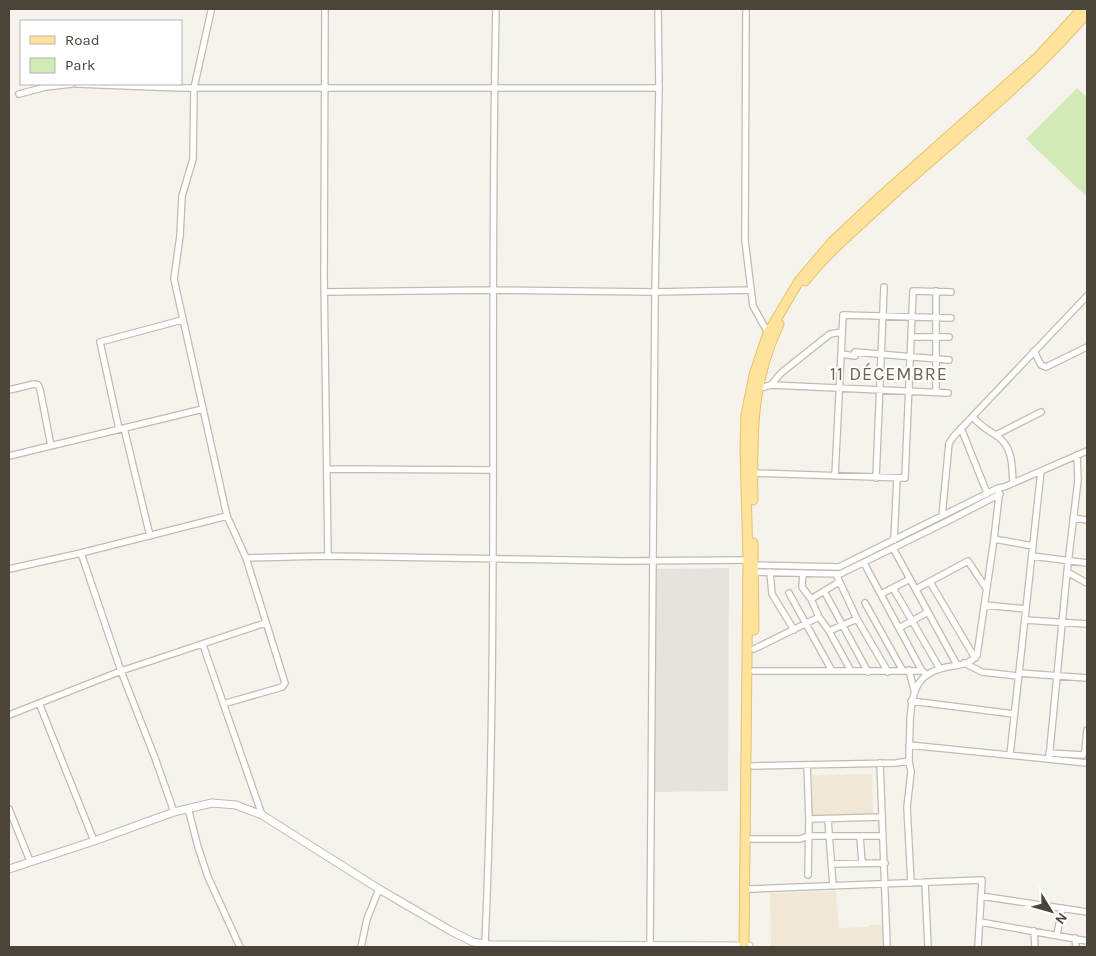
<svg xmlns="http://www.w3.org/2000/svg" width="1096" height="956" viewBox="0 0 1096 956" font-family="Karla,sans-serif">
<rect width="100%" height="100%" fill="#f6f3ec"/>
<path fill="#e6e2dd" d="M 729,568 L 728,791 L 655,792 L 655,569 Z"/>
<path fill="#efe8d6" d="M 872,774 L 873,815 L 812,816 L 812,775 Z
M 836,891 L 839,928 L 869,927 L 870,925 L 884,925 L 885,947 L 771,947 L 770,893 Z"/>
<path fill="#d2eab5" d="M 1077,88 L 1087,97 L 1087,197 L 1026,139 Z"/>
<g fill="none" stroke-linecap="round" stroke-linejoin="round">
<g stroke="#c2bbae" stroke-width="8">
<path id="minor" d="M 325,9 L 324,276 L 328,556
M 746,9 L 745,240 L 753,306 L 768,333
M 211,11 L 194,88 L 193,159 L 182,196 L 180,236 L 174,279 L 227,516 L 246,558 L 285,683 L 282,687 L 223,704
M 77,84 L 179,88 L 659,88
M 19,94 L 46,87 L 72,84
M 325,292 L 492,290 L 655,292 L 751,290
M 911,337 L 949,337
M 1034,351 L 1041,365 L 1046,367 L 1087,347
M 841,354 L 855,356 L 855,352 L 949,360
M 910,373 L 936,375
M 771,385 L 948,393
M 757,389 L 771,385 L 781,373 L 830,334 L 842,332
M 9,390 L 34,384 L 38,385 L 40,389 L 51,446
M 936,392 L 936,291
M 973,417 C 980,426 988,430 997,436 C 1013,447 1012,466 1013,483
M 124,428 L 150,536
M 961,428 L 987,493
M 119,429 L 100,342 L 182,320
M 996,435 L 1041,412
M 9,456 L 203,409
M 327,469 L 493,470
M 752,473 L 905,478 L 913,291 L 951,292
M 835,476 L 843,315 L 951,318
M 876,478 L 884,287
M 942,516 L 949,443 L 954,436 L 1087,296
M 1073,518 L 1087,520
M 994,539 L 1033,546
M 894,540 L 897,478
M 893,548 L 957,665
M 81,553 L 121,671 L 155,758 L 174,812
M 1032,556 L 1087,563
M 246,558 L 328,556 L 623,561 L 748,560
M 864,563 L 922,671 L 924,672
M 754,565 L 839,567 L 998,488 L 1004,487 L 1087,451
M 9,569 L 81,553 L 227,516
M 754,572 L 840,574 L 950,520 L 1000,494
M 770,572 L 772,594 L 794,630
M 1067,572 L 1087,583
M 803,573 L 802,587 L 811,599 L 819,617 L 829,631 L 851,671
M 836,574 L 857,619 L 888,672
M 930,582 L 975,658
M 893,588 L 940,669
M 916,589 L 968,561 L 986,588
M 824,591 L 868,672
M 789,593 L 832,671
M 881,594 L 910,579
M 811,599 L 839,582
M 865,603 L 903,671
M 984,605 L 1026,609
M 1025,620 L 1087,624
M 899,628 L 928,612
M 829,631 L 857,619
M 203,645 L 262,815
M 754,649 L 819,617
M 964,663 L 982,672 L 1018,676
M 909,670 L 914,690
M 754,671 L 922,671
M 1019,673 L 1087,678
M 911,701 L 1014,714
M 39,703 L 94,841
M 9,715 L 121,671 L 265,623
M 909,745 L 1087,763
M 1049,753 L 1083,755 L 1085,751 L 1087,730
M 1010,755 L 1041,471
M 1049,759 L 1067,572 L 1078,480 L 1077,455
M 909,761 L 911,772 L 907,807 L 911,883
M 880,763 L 887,947
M 807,765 L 809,819 L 808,875
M 753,766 L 896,763 L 909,761 C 909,747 910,734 910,721 C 912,689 917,671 953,666 C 961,665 972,663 977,655 L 994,539 L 999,496 L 998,488
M 188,808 L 198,847 L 208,877 L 240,947
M 9,809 L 30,861
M 809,819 L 882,817
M 828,819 L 833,886
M 860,836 L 862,863
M 751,839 L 800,839 L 808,836 L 883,836
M 831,864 L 885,863
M 925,882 L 928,947
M 750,889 L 982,880 L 978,947
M 981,896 L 1087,912
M 980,922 L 1087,941
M 1034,931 L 1035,947
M 1057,935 L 1062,908
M 1075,938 L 1076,947
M 485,944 C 499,632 489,320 496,9
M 650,945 L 655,292 L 659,88 L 658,9
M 361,947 L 367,919 L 379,889"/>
</g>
<g stroke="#c2bbae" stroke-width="9">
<path id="tertiary" d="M 9,869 L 94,841 L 174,812 L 212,803 L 236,805 L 262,815 L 379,889 L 451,931 L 473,942 L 490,945 L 749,946"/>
</g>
<g stroke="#e6c16a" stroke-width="11">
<path id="primary" d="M 805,281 C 825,255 851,233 875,211 C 945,145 1024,87 1087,13
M 753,500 C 752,436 751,383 779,324
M 753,543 L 754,630
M 744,947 L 748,560 L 745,449 L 746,415 L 754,375 L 768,333 L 799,281 L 833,241 L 880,197 L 1039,56 L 1082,9"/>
</g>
<use href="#minor" stroke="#fff" stroke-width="5.5"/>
<use href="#tertiary" stroke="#fff" stroke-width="7"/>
<use href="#primary" stroke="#ffe39c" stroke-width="9"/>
</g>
<g text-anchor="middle" stroke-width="4" stroke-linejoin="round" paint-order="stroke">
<g font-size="18" letter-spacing="1" fill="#6e6250" stroke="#fff">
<text x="889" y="380">11 DÉCEMBRE</text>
</g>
</g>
<rect width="1096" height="956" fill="none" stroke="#4b4439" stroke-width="20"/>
<rect x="20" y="20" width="162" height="65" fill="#ffffff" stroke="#b7b4b0"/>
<rect x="30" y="36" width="25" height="8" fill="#ffe39c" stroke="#b7b4b0"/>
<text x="65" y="45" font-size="15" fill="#4b4439">Road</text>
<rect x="30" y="58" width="25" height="15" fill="#d2eab5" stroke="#b7b4b0"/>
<text x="65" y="70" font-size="15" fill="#4b4439">Park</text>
<g transform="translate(1051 911) rotate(127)" stroke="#ffffff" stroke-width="4" paint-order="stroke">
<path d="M0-4L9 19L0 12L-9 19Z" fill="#4b4439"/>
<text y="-8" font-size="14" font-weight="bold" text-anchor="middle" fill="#4b4439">N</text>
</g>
</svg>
